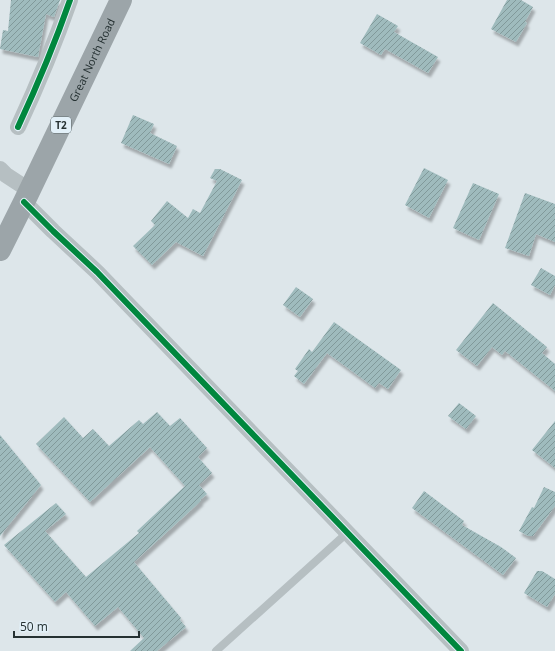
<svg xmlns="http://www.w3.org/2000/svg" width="555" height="651" viewBox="0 0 555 651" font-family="'Open Sans',sans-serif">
<defs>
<pattern id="building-hatch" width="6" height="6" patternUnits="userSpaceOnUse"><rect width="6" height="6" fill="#9fbbbd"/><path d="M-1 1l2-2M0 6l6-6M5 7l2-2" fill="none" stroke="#81999a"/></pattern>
<filter id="shadow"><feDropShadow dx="2.5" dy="4.5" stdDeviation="1" flood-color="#0004"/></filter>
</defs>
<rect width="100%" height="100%" fill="#dde6ea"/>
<path fill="url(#building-hatch)" filter="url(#shadow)" d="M 11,0 L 60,0 L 54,17 L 46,14 L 38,57 L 0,49 L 3,30 L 8,31 Z
M 507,0 L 521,0 L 533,7 L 525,22 L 527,23 L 516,42 L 491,29 Z
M 377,14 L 398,26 L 394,32 L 438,57 L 428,73 L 385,49 L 381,55 L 360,43 Z
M 133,115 L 154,124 L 150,133 L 177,146 L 169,164 L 121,143 Z
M 424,168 L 448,180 L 429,218 L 405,205 Z
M 215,169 L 220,169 L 242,180 L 203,256 L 176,242 L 152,265 L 133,246 L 155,225 L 151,221 L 167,201 L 188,218 L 193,209 L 200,213 L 217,181 L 210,178 Z
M 473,183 L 499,194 L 479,240 L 453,228 Z
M 525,193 L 555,204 L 555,242 L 536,234 L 529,256 L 505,248 Z
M 541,268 L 555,276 L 555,285 L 550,295 L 531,285 Z
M 296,287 L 313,299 L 300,317 L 283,305 Z
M 493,303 L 547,347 L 542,353 L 555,364 L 555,391 L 505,351 L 502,355 L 492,347 L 477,366 L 456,350 Z
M 334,322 L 401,370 L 388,389 L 379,383 L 375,388 L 327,353 L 304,384 L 294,376 L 298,371 L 295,369 L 309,349 L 312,352 Z
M 459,403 L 476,416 L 466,429 L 448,416 Z
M 157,412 L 170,426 L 180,418 L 207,448 L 198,457 L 212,473 L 199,485 L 207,494 L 200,500 L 201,501 L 134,562 L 181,618 L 180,620 L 186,627 L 157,651 L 130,651 L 144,638 L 118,607 L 95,626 L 66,592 L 55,602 L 4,545 L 56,503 L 66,514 L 45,531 L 86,577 L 139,533 L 137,531 L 185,486 L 150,447 L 90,502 L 36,444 L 64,417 L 83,438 L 93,429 L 109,446 L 139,420 L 143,424 Z
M 555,421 L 555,468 L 532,450 Z
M 0,435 L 41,485 L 0,536 Z
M 544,487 L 555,492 L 555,506 L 533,536 L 528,536 L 519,531 L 532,507 L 534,508 Z
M 424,491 L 464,521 L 462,525 L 501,547 L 516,558 L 503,575 L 412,508 Z
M 537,571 L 542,571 L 555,579 L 555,594 L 547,607 L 524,593 Z"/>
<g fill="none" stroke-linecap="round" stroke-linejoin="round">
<path stroke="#b6bfc2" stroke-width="8" d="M 216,651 L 347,533"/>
<path stroke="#b6bfc2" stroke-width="16" d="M 18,127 C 37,86 55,43 70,0
M 0,169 L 6,175 L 29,190
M 24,202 L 53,231 L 97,272 L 461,651"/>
<path stroke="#9ca5a9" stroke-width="22" id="s1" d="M 0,250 L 24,202 L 121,0"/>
<g stroke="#e2f0f8" stroke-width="8">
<path id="cycleway" d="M 18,127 C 37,86 55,43 70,0
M 24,202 L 53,231 L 97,272 L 461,651"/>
</g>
<use href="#cycleway" stroke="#00873e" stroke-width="6"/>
</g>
<g text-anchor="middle" stroke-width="4" stroke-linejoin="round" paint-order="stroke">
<rect fill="#e2f0f8" stroke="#5e6a6d" stroke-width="1" x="51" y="117" width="20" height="16" rx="3"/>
<g font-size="10" font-weight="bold" fill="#253132">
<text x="61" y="129">T2</text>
</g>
<g font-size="11" fill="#253132" stroke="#e2f0f8">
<text dy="4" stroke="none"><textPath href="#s1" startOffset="211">Great North Road</textPath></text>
</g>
</g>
<path d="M14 631v6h125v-6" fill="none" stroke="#253132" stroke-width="2"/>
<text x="20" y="631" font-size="12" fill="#253132" stroke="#e2f0f8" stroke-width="3" paint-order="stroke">50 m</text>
</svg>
